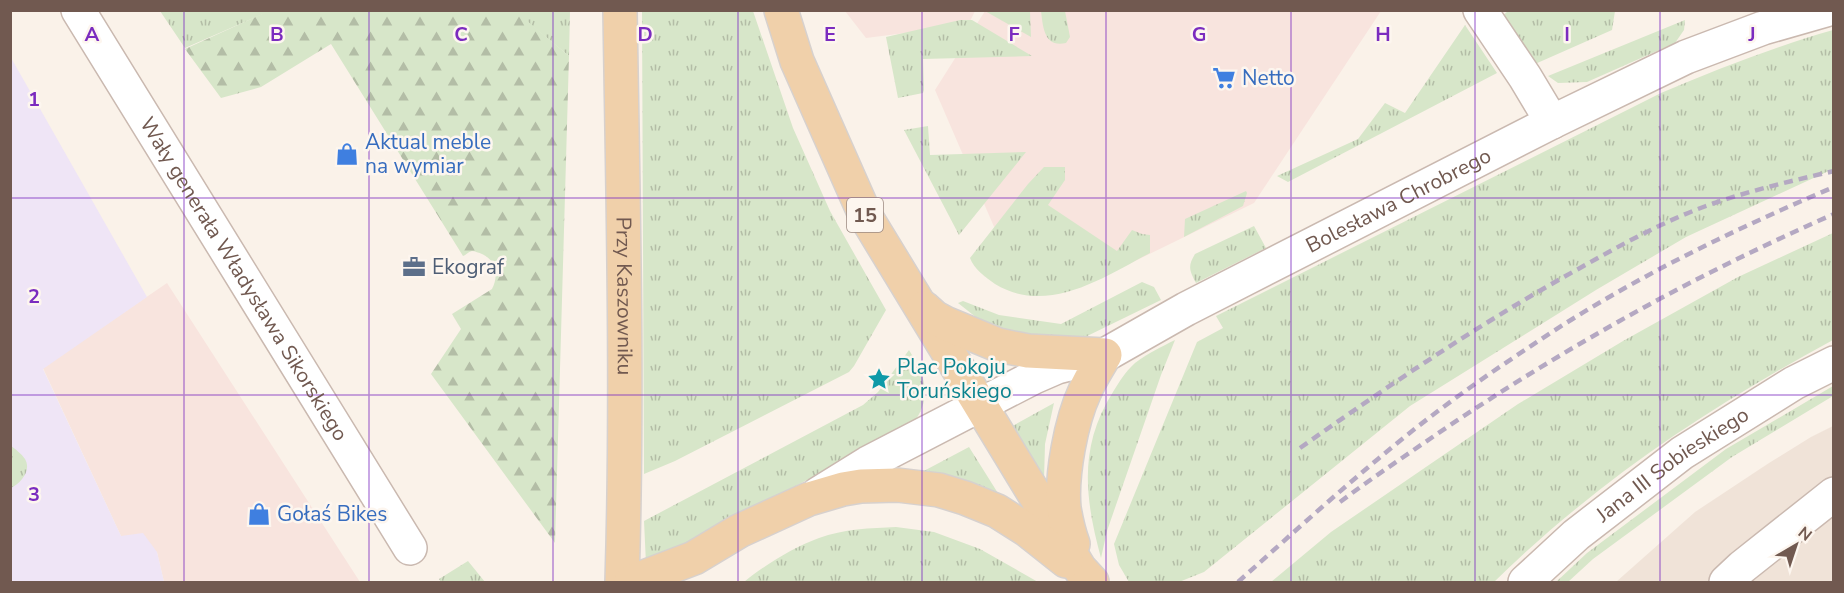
<svg xmlns="http://www.w3.org/2000/svg" width="1844" height="593" viewBox="0 0 1844 593" font-family="'Nunito Sans',sans-serif">
<defs>
<pattern id="grass-tufts" width="24" height="20" patternUnits="userSpaceOnUse" patternTransform="scale(1.5)"><rect width="24" height="20" fill="#d7e6c9"/><path d="M3 7l-1-3M5 7V3M7 7l1-3M15 17l-1-3M17 17v-4M19 17l1-3" fill="none" stroke="#b3bda6"/></pattern>
<pattern id="forest-firs" width="22" height="20" patternUnits="userSpaceOnUse" patternTransform="scale(1.5)"><rect width="22" height="20" fill="#d7e6c9"/><path d="M5 1l3.5 6h-7zM16 11l3.5 6h-7z" fill="#b3bda6"/></pattern>
</defs>
<rect width="100%" height="100%" fill="#faf2e9"/>
<path fill="#f0e3d8" d="M 1833,426 L 1833,582 L 1616,582 L 1695,512 L 1769,463 L 1811,437 Z"/>
<path fill="#f8e4de" d="M 845,11 L 975,11 L 968,25 L 866,38 Z
M 985,11 L 1381,11 L 1254,203 L 1090,283 L 1017,280 L 935,90 Z
M 167,283 L 360,582 L 164,582 L 157,552 L 121,536 L 43,368 Z"/>
<path fill="#efe5f6" d="M 10,56 L 147,297 L 43,369 L 121,536 L 143,533 L 157,552 L 164,582 L 11,582 Z"/>
<path fill="url(#grass-tufts)" d="M 261,10 L 263,14 L 185,48 L 160,11 Z
M 514,11 L 570,11 L 569,56 Z
M 642,11 L 753,11 L 793,128 L 830,211 L 886,310 L 854,366 L 849,372 L 675,461 L 644,474 Z
M 985,11 L 1030,11 L 1031,37 Z
M 1041,11 L 1065,11 L 1070,37 L 1066,43 C 1044,48 1043,27 1041,11 Z
M 1508,11 L 1615,11 L 1612,30 L 1535,64 L 1500,18 Z
M 960,20 L 972,20 L 1032,56 L 923,59 L 924,90 L 923,93 L 898,98 L 886,37 Z
M 1685,20 L 1684,30 L 1675,43 L 1587,82 L 1558,83 L 1548,76 Z
M 1465,25 L 1497,73 L 1288,182 L 1277,176 L 1358,139 L 1385,103 L 1405,113 Z
M 1833,30 L 1833,169 L 1686,237 L 1596,290 L 1410,406 L 1204,572 L 1179,582 L 1129,582 L 1119,565 L 1114,544 L 1197,342 L 1223,328 L 1216,316 L 1661,93 C 1717,69 1774,47 1833,30 Z
M 928,126 L 930,155 L 1026,152 L 959,235 L 904,130 Z
M 1044,167 L 1065,167 L 1065,180 L 1048,205 L 1117,251 L 1132,230 L 1142,234 L 1150,235 L 1150,253 C 1104,277 1048,316 995,284 C 985,277 974,269 970,258 L 1028,184 Z
M 1246,191 L 1247,193 L 1243,206 L 1184,237 L 1185,219 Z
M 1254,226 L 1266,248 L 1196,283 C 1190,271 1187,267 1195,254 Z
M 1833,233 L 1833,340 C 1709,407 1595,483 1494,582 L 1271,582 L 1331,532 L 1518,404 L 1623,341 L 1738,277 Z
M 1142,282 L 1154,287 L 1161,300 L 1081,339 L 1060,342 L 996,329 L 977,318 L 958,303 L 963,301 L 999,315 L 1061,324 Z
M 1175,340 L 1161,375 L 1107,531 L 1101,558 C 1085,499 1078,447 1113,392 C 1119,382 1126,371 1135,363 C 1148,353 1161,347 1175,340 Z
M 909,350 C 926,378 933,397 912,425 L 646,564 L 644,521 L 863,405 L 878,392 Z
M 1833,386 L 1833,396 L 1732,457 L 1593,559 L 1568,582 L 1556,582 L 1587,553 L 1726,449 Z
M 1054,403 L 1045,444 L 1044,480 L 1009,428 Z
M 10,445 C 15,449 22,454 25,459 C 32,471 20,484 11,488 Z
M 969,447 L 1001,498 L 920,473 Z
M 896,527 L 934,532 L 980,549 L 1038,582 L 744,582 C 763,566 794,547 819,538 C 843,529 871,528 896,527 Z
M 468,561 L 485,582 L 441,582 L 439,579 Z"/>
<path fill="url(#forest-firs)" d="M 514,10 L 569,56 L 555,543 L 431,374 L 461,329 L 452,314 L 492,289 C 499,276 496,260 482,254 C 479,253 475,251 472,251 C 468,252 466,255 463,256 L 331,44 L 261,87 L 221,98 L 185,49 L 262,14 L 261,11 Z"/>
<g fill="none" stroke-linecap="round" stroke-linejoin="round">
<g stroke="#cab9b0" stroke-width="36">
<g id="minor">
<path id="s1" d="M 78,10 L 410,548"/>
<path d="M 1480,10 L 1525,77 L 1552,122"/>
<path id="s2" d="M 818,494 L 868,463 L 1034,377 L 1057,367 L 1105,355 L 1186,309 L 1552,122 L 1686,57 L 1763,28 L 1826,10"/>
<path id="s3" d="M 1525,582 L 1576,535 L 1682,453 L 1794,383 L 1834,363"/>
<path d="M 1726,582 L 1742,567 L 1834,494"/>
</g>
</g>
<g stroke="#d7d1ce" stroke-width="36">
<g id="major">
<path id="s4" d="M 620,10 C 623,201 628,392 622,582"/>
<path d="M 781,10 L 797,61 L 866,217 L 1080,569 L 1092,582"/>
<path d="M 924,308 L 934,317 L 947,324 L 998,345 L 1028,351 L 1105,355 C 1098,367 1090,379 1085,391 C 1071,421 1061,475 1064,508 C 1066,520 1069,533 1073,544"/>
<path d="M 631,582 L 694,558 L 739,531 L 809,499 L 843,489 L 861,486 L 897,485 L 939,490 L 965,498 L 997,511 L 1027,530 L 1066,561"/>
</g>
</g>
<use href="#minor" stroke="#fff" stroke-width="33"/>
<use href="#major" stroke="#f0d0aa" stroke-width="33"/>
<path stroke="#b4a8c2" stroke-width="4.5" stroke-dasharray="9 6" stroke-linecap="butt" d="M 1300,448 C 1391,384 1482,322 1580,268 C 1621,245 1662,222 1706,206 C 1748,191 1791,181 1834,171
M 1340,502 C 1372,478 1405,456 1437,434 C 1564,348 1693,276 1834,214
M 1238,582 C 1284,541 1330,499 1378,459 C 1425,419 1476,382 1528,348 C 1623,283 1728,232 1834,187"/>
</g>
<path fill="none" stroke="#7b2cbf" stroke-width="1.5" stroke-opacity="0.55" d="M 184,10 L 184,582M 369,10 L 369,582M 553,10 L 553,582M 738,10 L 738,582M 922,10 L 922,582M 1106,10 L 1106,582M 1291,10 L 1291,582M 1475,10 L 1475,582M 1660,10 L 1660,582M 10,198 L 1834,198M 10,395 L 1834,395"/>
<defs>
<g id="supermarket-bare" transform="scale(1.8)"><path d="M-6-5.5h2.5l.6 2H6L4.5 2H-2.5L-4.4-4H-6ZM-1.5 3.2a1.3 1.3 0 1 0 .1 0ZM3 3.2a1.3 1.3 0 1 0 .1 0Z" fill="#3f7fe0" stroke="#fdf6ef" stroke-width="2.5" paint-order="stroke"/></g>
<g id="shop-bare" transform="scale(1.8)"><path d="M-5-2.5h2.3a2.7 3.5 0 0 1 5.4 0H5L5.5 6h-11ZM-1.5-2.5h3a1.5 2.3 0 0 0-3 0Z" fill="#3f7fe0" stroke="#fdf6ef" stroke-width="2.5" paint-order="stroke"/></g>
<g id="office-bare" transform="scale(1.8)"><path d="M-6-3h4V-5.5h4V-3h4V5H-6ZM-1-4.5V-3h2v-1.5ZM-6 0V1H6V0Z" fill="#5c6f8a" stroke="#fdf6ef" stroke-width="2.5" paint-order="stroke"/></g>
<g id="sight-bare" transform="scale(1.8)"><path d="M0-6L1.8-2.2L6-1.7L2.9 1.2L3.7 5.4L0 3.3L-3.7 5.4L-2.9 1.2L-6-1.7L-1.8-2.2Z" fill="#0f9aa8" stroke="#fdf6ef" stroke-width="2.5" paint-order="stroke"/></g>
</defs>
<g fill-rule="evenodd">
<use href="#supermarket-bare" x="1224" y="78"/>
<use href="#shop-bare" x="347" y="154"/>
<use href="#office-bare" x="414" y="267"/>
<use href="#sight-bare" x="879" y="379"/>
<use href="#shop-bare" x="259" y="514"/>
</g>
<g text-anchor="middle" stroke-width="5" stroke-linejoin="round" paint-order="stroke">
<rect fill="#fdf6ef" stroke="#9b8880" stroke-width="1.5" x="847" y="198" width="36" height="34" rx="4.5"/>
<g font-size="20" font-weight="bold" fill="#715950">
<text x="865" y="222">15</text>
</g>
<g font-size="21" fill="#366cbe" stroke="#fdf6ef" text-anchor="start">
<text x="1242" y="85">Netto</text>
<text x="365" y="149">Aktual meble<tspan x="365" dy="24">na wymiar</tspan></text>
<text x="277" y="521">Gołaś Bikes</text>
</g>
<g font-size="21" fill="#715950" stroke="#fdf6ef">
<text dy="7" stroke="none"><textPath href="#s2" startOffset="652">Bolesława Chrobrego</textPath></text>
<text dy="7" stroke="none"><textPath href="#s1" startOffset="316">Wały generała Władysława Sikorskiego</textPath></text>
<text dy="7" stroke="none"><textPath href="#s4" startOffset="286">Przy Kaszowniku</textPath></text>
<text dy="7" stroke="none"><textPath href="#s3" startOffset="189">Jana III Sobieskiego</textPath></text>
</g>
<g font-size="21" fill="#4e5e75" stroke="#fdf6ef" text-anchor="start">
<text x="432" y="274">Ekograf</text>
</g>
<g font-size="21" fill="#0d838f" stroke="#fdf6ef" text-anchor="start">
<text x="897" y="374">Plac Pokoju<tspan x="897" dy="24">Toruńskiego</tspan></text>
</g>
</g>
<g font-size="20" text-anchor="middle" font-weight="bold" fill="#7b2cbf" stroke="#fdf6ef" stroke-width="5" stroke-linejoin="round" paint-order="stroke">
<text x="92" y="41">A</text>
<text x="277" y="41">B</text>
<text x="461" y="41">C</text>
<text x="645" y="41">D</text>
<text x="830" y="41">E</text>
<text x="1014" y="41">F</text>
<text x="1199" y="41">G</text>
<text x="1383" y="41">H</text>
<text x="1567" y="41">I</text>
<text x="1752" y="41">J</text>
<text x="34" y="106">1</text>
<text x="34" y="303">2</text>
<text x="34" y="501">3</text>
</g>
<rect width="1844" height="593" fill="none" stroke="#715950" stroke-width="24"/>
<g transform="translate(1796 545) rotate(39)" stroke="#fdf6ef" stroke-width="4.5" paint-order="stroke">
<path d="M0-4.5L10 22L0 15L-10 22Z" fill="#715950"/>
<text y="-9" font-size="16" font-weight="bold" text-anchor="middle" fill="#715950">N</text>
</g>
</svg>
